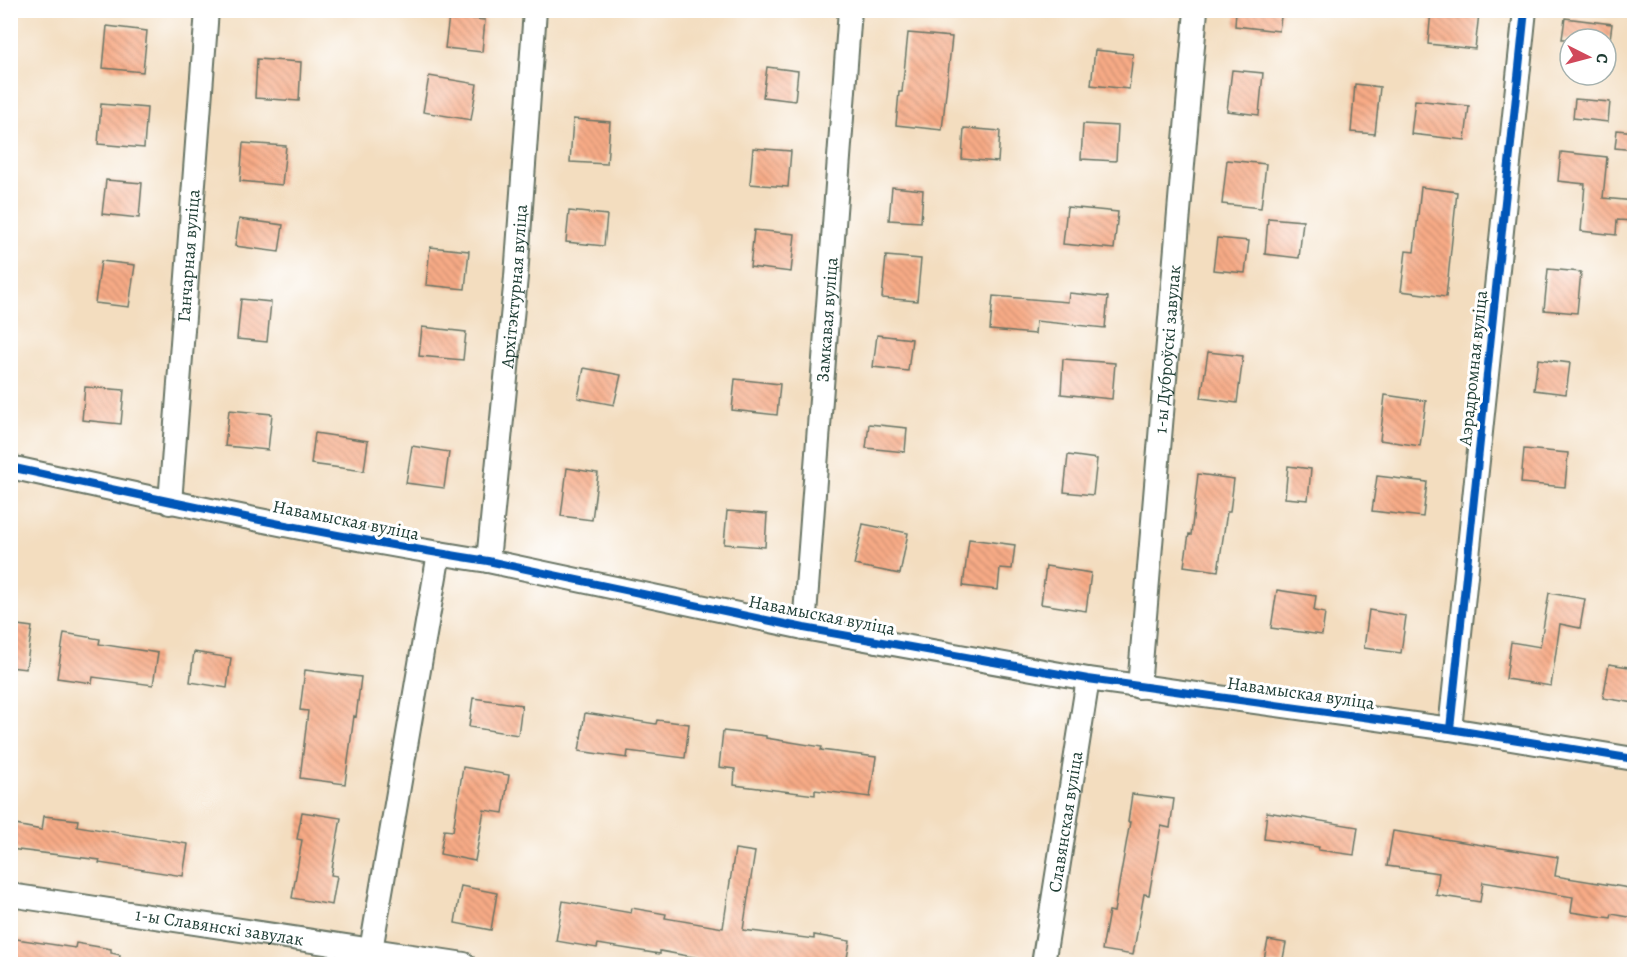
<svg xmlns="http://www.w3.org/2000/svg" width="1645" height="975" viewBox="0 0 1645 975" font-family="Alegreya,serif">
<defs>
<pattern id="building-back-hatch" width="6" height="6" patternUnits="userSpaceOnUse" patternTransform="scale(1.5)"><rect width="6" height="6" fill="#f8ab86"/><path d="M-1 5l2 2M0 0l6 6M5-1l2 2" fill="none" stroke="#c88c6e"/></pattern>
</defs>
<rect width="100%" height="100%" fill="#fff"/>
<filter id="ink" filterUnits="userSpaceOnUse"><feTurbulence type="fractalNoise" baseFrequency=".0167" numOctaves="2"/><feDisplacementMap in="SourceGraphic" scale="12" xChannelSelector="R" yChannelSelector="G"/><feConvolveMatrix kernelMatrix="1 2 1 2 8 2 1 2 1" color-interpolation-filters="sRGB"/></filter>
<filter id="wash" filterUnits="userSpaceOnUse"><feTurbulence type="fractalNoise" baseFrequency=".008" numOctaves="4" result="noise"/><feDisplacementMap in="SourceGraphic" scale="24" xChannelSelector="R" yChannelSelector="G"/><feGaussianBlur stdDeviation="1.35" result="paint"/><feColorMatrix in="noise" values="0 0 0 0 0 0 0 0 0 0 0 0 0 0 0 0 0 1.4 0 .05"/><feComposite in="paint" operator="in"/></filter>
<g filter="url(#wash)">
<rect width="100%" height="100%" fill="#f3ddbf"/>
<g id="blocks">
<path fill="url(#building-back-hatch)" d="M 1236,10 L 1282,10 L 1279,31 L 1235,26 Z
M 1431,10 L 1457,10 L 1479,13 L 1475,49 L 1428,44 Z
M 449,16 L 485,20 L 482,52 L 445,48 Z
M 1565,18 L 1612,24 L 1610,39 L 1562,39 Z
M 107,26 L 147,31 L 143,72 L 103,68 Z
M 908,33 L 952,37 L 942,130 L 896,125 L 899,92 L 902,92 Z
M 1095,50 L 1133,54 L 1129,89 L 1091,85 Z
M 257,59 L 301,62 L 299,101 L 255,98 Z
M 767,67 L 798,71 L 795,101 L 763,97 Z
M 1232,70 L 1263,73 L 1259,115 L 1227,111 Z
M 429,76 L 477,84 L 471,120 L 423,112 Z
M 1355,84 L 1380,87 L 1375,134 L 1351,132 Z
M 1575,99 L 1610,102 L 1608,122 L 1573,118 Z
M 1415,100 L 1469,106 L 1465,140 L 1411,134 Z
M 101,104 L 147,108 L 144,148 L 98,144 Z
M 573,119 L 610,122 L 607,164 L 570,162 Z
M 1083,124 L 1118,126 L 1116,161 L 1081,159 Z
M 964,128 L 1000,131 L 998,162 L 962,159 Z
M 1617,130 L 1635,132 L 1635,150 L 1615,148 Z
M 243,143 L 286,146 L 282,185 L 240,181 Z
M 753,148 L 791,151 L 788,187 L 750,184 Z
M 1561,152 L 1607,157 L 1603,198 L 1635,201 L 1635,221 L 1617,220 L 1616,235 L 1581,231 L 1585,184 L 1558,181 Z
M 1227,160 L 1266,164 L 1261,208 L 1222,204 Z
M 106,180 L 142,183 L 139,218 L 102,214 Z
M 892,187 L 923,190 L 921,222 L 889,220 Z
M 1421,187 L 1457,192 L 1446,297 L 1401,291 L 1406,251 L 1414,252 Z
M 1067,207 L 1118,212 L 1114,249 L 1063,244 Z
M 569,211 L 607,215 L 604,246 L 566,242 Z
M 1268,218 L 1303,221 L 1299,258 L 1265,254 Z
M 239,219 L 283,225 L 279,252 L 235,246 Z
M 754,230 L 795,234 L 791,272 L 750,267 Z
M 1217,238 L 1249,241 L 1245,273 L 1213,270 Z
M 430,247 L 469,251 L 465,289 L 426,285 Z
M 886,256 L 921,259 L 917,301 L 882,298 Z
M 101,261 L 135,265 L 129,307 L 95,303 Z
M 1548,269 L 1581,272 L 1577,313 L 1544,310 Z
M 1069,293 L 1108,297 L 1105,328 L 1036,321 L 1035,334 L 990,330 L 993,296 L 1068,302 Z
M 241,299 L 271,302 L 267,342 L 237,339 Z
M 422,327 L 466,332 L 463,360 L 419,356 Z
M 877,335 L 912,339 L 908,371 L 873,367 Z
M 1208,352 L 1243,356 L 1237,403 L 1201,398 Z
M 1063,359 L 1115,363 L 1112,399 L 1061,394 Z
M 1538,359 L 1570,363 L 1566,394 L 1534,390 Z
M 584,368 L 621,375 L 614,405 L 578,398 Z
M 735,379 L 780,384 L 777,415 L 732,410 Z
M 85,387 L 124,390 L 121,424 L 82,420 Z
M 1385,395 L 1426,401 L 1420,446 L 1380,440 Z
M 229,410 L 272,414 L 268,450 L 225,446 Z
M 869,424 L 907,428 L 905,452 L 866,448 Z
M 315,433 L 368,441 L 364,471 L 311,464 Z
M 412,446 L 449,452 L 444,488 L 406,483 Z
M 1524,449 L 1568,453 L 1565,487 L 1521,483 Z
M 1068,455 L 1097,459 L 1093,495 L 1064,492 Z
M 1288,466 L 1311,469 L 1308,500 L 1285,498 Z
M 567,468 L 598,473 L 592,520 L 561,516 Z
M 1198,474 L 1234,479 L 1230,512 L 1227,512 L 1218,571 L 1184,566 L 1189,534 L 1191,535 Z
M 1377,476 L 1427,482 L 1423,517 L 1372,511 Z
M 727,511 L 767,514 L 765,547 L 724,544 Z
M 863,524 L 908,533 L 900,574 L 854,565 Z
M 969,539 L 1015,545 L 1012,569 L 1000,568 L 998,590 L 963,586 Z
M 1046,566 L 1091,573 L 1086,611 L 1041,604 Z
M 1277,590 L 1316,596 L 1314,611 L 1325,613 L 1322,635 L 1271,628 Z
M 1549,593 L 1585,599 L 1580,628 L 1560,624 L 1551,686 L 1506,679 L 1511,642 L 1540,647 Z
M 1369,610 L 1406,616 L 1401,653 L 1364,648 Z
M 10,624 L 32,627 L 26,669 L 10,667 Z
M 64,633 L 100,639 L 99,644 L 158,653 L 153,685 L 93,677 L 92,683 L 57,678 Z
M 194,652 L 231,658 L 227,688 L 190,682 Z
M 1609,664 L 1635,668 L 1635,703 L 1603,698 Z
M 305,670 L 361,677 L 356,717 L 354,716 L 345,784 L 300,778 L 308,711 L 300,710 Z
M 473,698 L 522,705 L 518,735 L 469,727 Z
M 585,713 L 656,724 L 657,720 L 689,724 L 685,758 L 628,751 L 627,758 L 579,751 Z
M 723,731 L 766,736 L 766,738 L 822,747 L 821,750 L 876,757 L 870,797 L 815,790 L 815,795 L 734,785 L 735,769 L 719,767 Z
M 463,767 L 509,775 L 503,813 L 484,810 L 475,861 L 440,854 L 444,830 L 453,831 Z
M 1132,794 L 1174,799 L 1170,828 L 1161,826 L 1149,895 L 1144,894 L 1133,955 L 1102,950 L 1109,911 L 1114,912 L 1130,822 L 1128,822 Z
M 302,812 L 341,818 L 331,875 L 337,876 L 332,905 L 292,898 L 302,840 L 297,839 Z
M 1267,812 L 1358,827 L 1354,855 L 1318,850 L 1319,847 L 1264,839 Z
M 44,816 L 78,820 L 77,826 L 188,844 L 183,876 L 99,863 L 100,860 L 10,849 L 10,824 L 42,830 Z
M 1393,831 L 1558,857 L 1555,876 L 1635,889 L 1635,918 L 1612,914 L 1611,918 L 1571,912 L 1573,897 L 1483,882 L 1480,902 L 1436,895 L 1439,873 L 1387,866 Z
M 735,849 L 755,852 L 743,930 L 814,939 L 814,935 L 850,941 L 846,964 L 763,964 L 726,960 L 726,963 L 660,951 L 660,954 L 598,944 L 597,948 L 556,941 L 563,901 L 631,913 L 632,908 L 666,914 L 665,918 L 723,928 Z
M 461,886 L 497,893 L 491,930 L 455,923 Z
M 10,938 L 75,948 L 76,943 L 111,949 L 111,953 L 120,955 L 119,964 L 10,964 Z
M 1268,940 L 1286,943 L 1282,964 L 1263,964 Z"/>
</g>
</g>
<g filter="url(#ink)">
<use href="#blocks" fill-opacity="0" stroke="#697565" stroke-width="1.5"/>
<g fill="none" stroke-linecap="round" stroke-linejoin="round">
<g stroke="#697565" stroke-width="26">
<g id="minor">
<path d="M 10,467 C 169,502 328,536 488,561 L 804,628 L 1088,679 L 1450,729 L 1634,759"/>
<path id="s1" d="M 170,503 L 207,10"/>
<path id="s2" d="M 488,561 L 516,277 L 535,10"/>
<path id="s3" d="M 804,628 L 850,10"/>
<path id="s4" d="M 1139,687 L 1196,10"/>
<path d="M 1450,729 L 1525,10"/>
<path id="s5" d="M 10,895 L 464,964"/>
<path d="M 371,950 L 439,553"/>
<path id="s6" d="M 1043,964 L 1088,679"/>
</g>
</g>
<use href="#minor" stroke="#fff" stroke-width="22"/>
<g stroke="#fff" stroke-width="11">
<path id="cycleway" d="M 10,467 C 169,502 328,536 488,561 L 804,628 L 1088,679 L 1450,729 L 1634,759
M 1450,729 L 1525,10"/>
</g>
<use href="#cycleway" stroke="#0057b8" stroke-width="8"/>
</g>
</g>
<g text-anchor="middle" stroke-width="6" stroke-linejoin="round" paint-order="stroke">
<g font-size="18" fill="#1f3d34" stroke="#fff">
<text dy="6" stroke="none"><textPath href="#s1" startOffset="248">Ганчарная вуліца</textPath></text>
<text dy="6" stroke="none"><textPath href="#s2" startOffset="276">Архітэктурная вуліца</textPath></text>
<text dy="6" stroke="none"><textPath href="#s3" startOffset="309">Замкавая вуліца</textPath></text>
<text dy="6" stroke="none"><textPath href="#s4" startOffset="339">1-ы Дуброўскі завулак</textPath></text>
<text transform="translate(1473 368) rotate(-84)" y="6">Аэрадромная вуліца</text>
<text transform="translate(346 520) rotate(11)" y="6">Навамыская вуліца</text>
<text transform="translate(822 615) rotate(11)" y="6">Навамыская вуліца</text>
<text transform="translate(1301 693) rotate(8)" y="6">Навамыская вуліца</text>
<text dy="6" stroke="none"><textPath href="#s6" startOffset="144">Славянская вуліца</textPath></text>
<text dy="6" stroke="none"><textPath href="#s5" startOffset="212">1-ы Славянскі завулак</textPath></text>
</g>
</g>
<rect width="1645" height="975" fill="none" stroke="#fff" stroke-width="36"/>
<g transform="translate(1588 57) rotate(96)"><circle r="28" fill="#ffffff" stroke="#a5b1ae" stroke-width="1.5"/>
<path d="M0-4.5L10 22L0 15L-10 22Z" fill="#d1495b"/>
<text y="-9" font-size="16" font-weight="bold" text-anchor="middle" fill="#1f3d34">С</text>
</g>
</svg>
